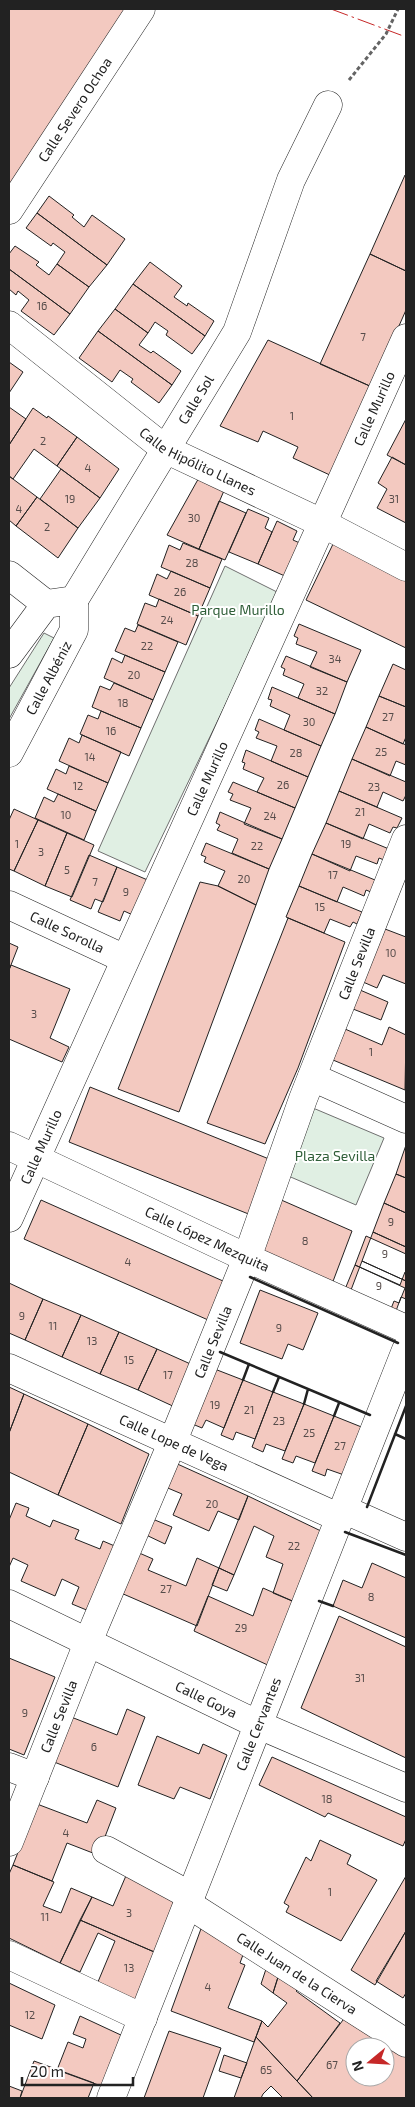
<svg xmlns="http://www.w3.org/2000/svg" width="415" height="2107" viewBox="0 0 415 2107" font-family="'Exo 2',sans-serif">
<rect width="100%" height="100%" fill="#fff"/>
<path fill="#e0efe3" stroke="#6f6f6f" d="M 225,566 L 279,593 L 145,872 L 98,851 Z
M 44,633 L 54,638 L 9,719 L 9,688 Z
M 313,1108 L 384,1138 L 356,1205 L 286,1175 Z"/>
<path fill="#f3c9c0" stroke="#222" fill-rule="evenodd" d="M 9,9 L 129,9 L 9,190 Z
M 405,175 L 406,176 L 406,271 L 370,254 Z
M 49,196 L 74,215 L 72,217 L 84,227 L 92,215 L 125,239 L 107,265 L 37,213 Z
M 37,213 L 107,265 L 89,287 L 57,264 L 65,252 L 53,243 L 51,246 L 26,228 Z
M 15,246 L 39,262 L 36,265 L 49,275 L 57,264 L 89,287 L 70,314 L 9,269 L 9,254 Z
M 370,254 L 406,271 L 406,310 L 372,387 L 320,364 Z
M 150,262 L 182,286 L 174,297 L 187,306 L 188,303 L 214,321 L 205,336 L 133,284 Z
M 9,269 L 70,314 L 54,335 L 21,311 L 29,300 L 18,291 L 16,295 L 9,289 Z
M 133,284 L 205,336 L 192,354 L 166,335 L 168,331 L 155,322 L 148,333 L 115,309 Z
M 115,309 L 148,333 L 139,345 L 151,353 L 153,351 L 181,371 L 172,385 L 98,331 Z
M 98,331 L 172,385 L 159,403 L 131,382 L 133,379 L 120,370 L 112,382 L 79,358 Z
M 268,340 L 372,387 L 332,476 L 293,458 L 298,447 L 263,431 L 258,442 L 220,426 Z
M 9,362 L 23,372 L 9,393 Z
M 9,407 L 26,419 L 9,445 Z
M 33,408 L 47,418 L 48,416 L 77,437 L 57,466 L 34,449 L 13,479 L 9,476 L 9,445 Z
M 406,419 L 406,465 L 387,455 Z
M 77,437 L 119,469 L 100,498 L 57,466 Z
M 392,457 L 406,465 L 406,523 L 377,508 L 387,489 L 378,483 Z
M 61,469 L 100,498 L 78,528 L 40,499 Z
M 201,474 L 226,486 L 199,549 L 167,535 Z
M 9,476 L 37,497 L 16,526 L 9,520 Z
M 37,497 L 78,528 L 58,558 L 16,526 Z
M 219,501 L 246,513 L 225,560 L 199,549 Z
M 248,509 L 269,518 L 265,528 L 272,532 L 258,564 L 229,552 Z
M 277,521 L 297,531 L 293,540 L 302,544 L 287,577 L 258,564 Z
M 334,542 L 406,577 L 406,648 L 306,600 Z
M 183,543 L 222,559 L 210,588 L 161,567 L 169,545 L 180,550 Z
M 171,571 L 210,588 L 198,616 L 149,595 L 157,574 L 167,579 Z
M 159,599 L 198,616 L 186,645 L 137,624 L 145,603 L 156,607 Z
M 299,624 L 361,650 L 347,682 L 310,667 L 317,652 L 296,644 L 298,638 L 294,636 Z
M 138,625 L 178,642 L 165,672 L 115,651 L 125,628 L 135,632 Z
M 125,655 L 165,672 L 153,700 L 104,678 L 112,658 L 122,663 Z
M 286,656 L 347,682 L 335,714 L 298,698 L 304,684 L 283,675 L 285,669 L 281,667 Z
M 393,664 L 406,670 L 406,707 L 379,696 Z
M 114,683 L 153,700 L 141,728 L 92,707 L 100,686 L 110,690 Z
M 272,687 L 335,714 L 321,746 L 284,730 L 290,715 L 270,706 L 272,700 L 268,699 Z
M 379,696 L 406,707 L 406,737 L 403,744 L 366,727 Z
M 101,711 L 141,728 L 129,756 L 80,734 L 88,715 L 98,719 Z
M 259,719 L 321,746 L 308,777 L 271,761 L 277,746 L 256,738 L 259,732 L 255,730 Z
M 366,727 L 406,745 L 406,765 L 396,761 L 390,776 L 352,759 Z
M 82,735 L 121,752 L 108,783 L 59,761 L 69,738 L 79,743 Z
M 246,750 L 308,777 L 295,808 L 257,792 L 264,778 L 243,769 L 245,763 L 242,762 Z
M 352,759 L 406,782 L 406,795 L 403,801 L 383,792 L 377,807 L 339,791 Z
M 69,766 L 108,783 L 96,811 L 47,789 L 56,769 L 66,774 Z
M 233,782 L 295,808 L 282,839 L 244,824 L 251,808 L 230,800 L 233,794 L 228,792 Z
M 339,791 L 402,818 L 397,828 L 393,827 L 390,833 L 369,824 L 363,839 L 326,823 Z
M 58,794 L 96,811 L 84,840 L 35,818 L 44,797 L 54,802 Z
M 14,809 L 38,820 L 14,871 L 9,869 L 9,820 Z
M 220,812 L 282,839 L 269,869 L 232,853 L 238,839 L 217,830 L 220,825 L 216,823 Z
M 38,820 L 67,833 L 45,886 L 14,871 Z
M 326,823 L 389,849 L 384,860 L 379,858 L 377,864 L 356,856 L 350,871 L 312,854 Z
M 67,833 L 94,845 L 72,897 L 45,886 Z
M 206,843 L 269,869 L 256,905 L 218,886 L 225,871 L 204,862 L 206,857 L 201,855 Z
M 312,854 L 375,880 L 371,892 L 366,890 L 364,896 L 343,887 L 337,902 L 299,886 Z
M 89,855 L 117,867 L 103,902 L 95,899 L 91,909 L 70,900 Z
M 117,867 L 150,881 L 135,916 L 124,911 L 120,921 L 98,912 Z
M 200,882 L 218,886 L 256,905 L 179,1112 L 118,1089 Z
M 299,886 L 362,912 L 357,924 L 353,922 L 350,927 L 330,919 L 324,933 L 286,917 Z
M 288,918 L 345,942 L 298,1068 L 265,1144 L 207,1123 Z
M 385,929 L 406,937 L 406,984 L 383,975 L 377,988 L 363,982 Z
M 9,943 L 18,947 L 9,970 Z
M 11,965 L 70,989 L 50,1038 L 69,1047 L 62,1062 L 9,1039 L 9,970 Z
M 360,990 L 388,1002 L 381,1020 L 353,1009 Z
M 389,1027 L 406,1035 L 405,1090 L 333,1060 L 345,1029 L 382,1045 Z
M 90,1087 L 274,1161 L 251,1215 L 69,1142 Z
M 406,1145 L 406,1178 L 396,1174 Z
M 396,1174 L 406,1178 L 406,1213 L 384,1203 Z
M 279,1199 L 352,1231 L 332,1284 L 259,1251 Z
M 41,1200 L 232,1285 L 215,1323 L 24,1239 Z
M 384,1203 L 406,1213 L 406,1247 L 373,1232 Z
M 373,1232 L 406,1247 L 406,1281 L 362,1261 Z
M 366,1236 L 406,1254 L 406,1272 L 405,1272 L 400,1285 L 355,1265 Z
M 362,1261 L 406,1281 L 406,1299 L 401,1297 L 396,1311 L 351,1290 Z
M 355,1265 L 405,1288 L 399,1303 L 394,1301 L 389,1314 L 343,1294 Z
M 9,1283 L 43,1299 L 25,1340 L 9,1333 Z
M 260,1290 L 318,1313 L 303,1350 L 288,1344 L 282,1359 L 240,1343 Z
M 43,1299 L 81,1315 L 62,1357 L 25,1340 Z
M 81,1315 L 119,1332 L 100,1374 L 62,1357 Z
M 119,1332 L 157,1349 L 138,1390 L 100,1374 Z
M 157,1349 L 195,1366 L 177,1408 L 138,1390 Z
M 212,1368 L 243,1380 L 224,1428 L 206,1420 L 202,1428 L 190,1423 Z
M 243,1380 L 273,1392 L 255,1439 L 236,1432 L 233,1440 L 221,1435 Z
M 9,1387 L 24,1394 L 9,1433 Z
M 273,1392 L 304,1404 L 285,1451 L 266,1444 L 263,1452 L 252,1447 Z
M 24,1394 L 88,1424 L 58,1495 L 9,1472 L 9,1433 Z
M 304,1404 L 334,1416 L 315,1463 L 296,1456 L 293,1463 L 282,1459 Z
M 334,1416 L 364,1428 L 347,1476 L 327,1469 L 325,1476 L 312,1471 Z
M 88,1424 L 149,1454 L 121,1524 L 58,1495 Z
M 173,1462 L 248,1496 L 239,1520 L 218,1511 L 209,1531 L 173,1515 L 182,1494 L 163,1486 Z
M 248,1496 L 323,1532 L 297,1603 L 273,1593 L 283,1564 L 266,1557 L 274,1536 L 254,1526 L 234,1575 L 219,1568 Z
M 16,1503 L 29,1508 L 26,1516 L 50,1527 L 53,1520 L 79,1530 L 75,1539 L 100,1549 L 103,1541 L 117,1547 L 89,1611 L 72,1604 L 79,1587 L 62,1579 L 55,1596 L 21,1581 L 28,1565 L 13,1558 L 9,1567 L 9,1520 Z
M 150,1518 L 172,1527 L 165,1544 L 144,1534 Z
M 137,1552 L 153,1559 L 148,1570 L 186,1586 L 197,1558 L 219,1568 L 197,1626 L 121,1593 Z
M 372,1563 L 406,1578 L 406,1638 L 333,1606 L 343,1580 L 362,1588 Z
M 219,1568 L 234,1575 L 227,1591 L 212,1585 Z
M 263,1588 L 297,1603 L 272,1667 L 194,1631 L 208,1596 L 253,1616 Z
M 339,1616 L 406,1647 L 406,1758 L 301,1708 Z
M 9,1658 L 55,1677 L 24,1755 L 9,1749 Z
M 127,1709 L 145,1717 L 118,1787 L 49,1760 L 66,1715 L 117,1735 Z
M 157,1736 L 199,1754 L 203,1744 L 227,1755 L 210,1799 L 180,1787 L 174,1799 L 138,1785 Z
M 272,1757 L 406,1817 L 406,1839 L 403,1846 L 328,1813 L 325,1817 L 259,1785 Z
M 97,1800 L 116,1808 L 98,1855 L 67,1843 L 52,1881 L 13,1865 L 37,1804 L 87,1823 Z
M 320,1840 L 351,1855 L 347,1864 L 377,1880 L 341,1941 L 286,1912 L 289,1906 L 284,1903 L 306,1857 L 311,1861 Z
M 13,1865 L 54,1882 L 43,1906 L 61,1913 L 71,1888 L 92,1897 L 60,1963 L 9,1938 L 9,1874 Z
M 128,1871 L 181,1898 L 159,1954 L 80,1920 L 92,1897 L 113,1906 Z
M 406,1876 L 406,1931 L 375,1985 L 351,1970 Z
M 80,1920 L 159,1954 L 137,2010 L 95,1989 L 115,1941 L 98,1933 L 80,1972 L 60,1963 Z
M 202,1926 L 244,1952 L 240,1963 L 245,1965 L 228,2008 L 262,2021 L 254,2042 L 171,2011 Z
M 406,1931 L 406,1993 L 403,1998 L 376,1981 Z
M 267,1966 L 279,1974 L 273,1993 L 261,1984 Z
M 279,1974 L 300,1987 L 296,1991 L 340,2023 L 297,2081 L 256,2037 L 262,2021 L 268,2027 L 287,2003 L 273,1993 Z
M 9,1983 L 55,2005 L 42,2039 L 9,2025 Z
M 80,2016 L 123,2036 L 104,2087 L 57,2070 L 68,2042 L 83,2048 L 86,2039 L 73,2034 Z
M 346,2016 L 406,2054 L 406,2098 L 313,2098 L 297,2081 ZM 355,2047 L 385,2047 L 385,2077 L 355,2077 Z
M 169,2031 L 221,2048 L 203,2098 L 144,2098 Z
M 256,2037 L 297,2081 L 313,2098 L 283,2098 L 271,2086 L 263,2094 L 261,2098 L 234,2098 Z
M 224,2055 L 247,2063 L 241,2078 L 219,2071 Z
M 34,2061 L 94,2083 L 88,2098 L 20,2098 Z
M 9,2086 L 22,2091 L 20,2098 L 9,2098 Z"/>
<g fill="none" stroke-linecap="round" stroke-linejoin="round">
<g stroke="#222" stroke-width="29">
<g id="minor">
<path id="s1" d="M 9,210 L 141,9"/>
<path id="s2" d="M 9,325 L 165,449 L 322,523 L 406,567"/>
<path d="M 9,575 L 46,604"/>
<path id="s3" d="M 9,654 L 46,604 L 74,600 L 237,332 L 291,180 L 328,105"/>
<path id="s4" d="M 9,753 L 74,630 L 74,600"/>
<path id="s5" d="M 9,905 L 125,959"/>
<path d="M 312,1077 L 406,1119"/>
<path id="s6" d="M 9,1146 L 247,1258 L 406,1329"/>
<path id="s7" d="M 9,1218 L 406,338"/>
<path id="s8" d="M 9,1368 L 340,1518"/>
<path d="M 343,1509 L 406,1537"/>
<path id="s9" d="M 9,1604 L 259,1725 L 406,1788"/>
<path d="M 9,1767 L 35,1777"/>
<path id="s10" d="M 9,1842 L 95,1625 L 172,1443 L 247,1258 L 303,1099 L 406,839"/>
<path d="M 106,1850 L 191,1896"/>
<path id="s11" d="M 188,1904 L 406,2043"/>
<path d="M 9,1955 L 143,2018"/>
<path id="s12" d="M 111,2098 L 406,1350"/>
</g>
</g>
<path stroke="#646464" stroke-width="3" stroke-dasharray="4 2.5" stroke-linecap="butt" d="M 349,80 L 386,34 L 398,9"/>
<use href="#minor" stroke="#fff" stroke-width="28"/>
<path stroke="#222" stroke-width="2.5" d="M 250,1277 L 398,1343
M 220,1352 L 370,1415
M 243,1380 L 249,1364
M 273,1392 L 279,1377
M 304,1404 L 308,1389
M 334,1416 L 339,1403
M 395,1434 L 406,1439
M 367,1507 L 406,1406
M 345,1532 L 406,1555
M 319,1601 L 333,1606"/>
<path stroke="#c62828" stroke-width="1" stroke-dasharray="18 4 2.5 4" stroke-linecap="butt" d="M 331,9 L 406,37"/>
</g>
<g text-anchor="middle" stroke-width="4" stroke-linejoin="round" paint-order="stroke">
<g font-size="11" fill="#564c4a">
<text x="42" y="310">16</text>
<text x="363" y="341">7</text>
<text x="292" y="420">1</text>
<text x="43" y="445">2</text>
<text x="88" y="472">4</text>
<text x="70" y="503">19</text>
<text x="394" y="503">31</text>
<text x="19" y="513">4</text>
<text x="194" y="522">30</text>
<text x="47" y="531">2</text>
<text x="192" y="567">28</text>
<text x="180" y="596">26</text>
<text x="167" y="624">24</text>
<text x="147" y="650">22</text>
<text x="335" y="663">34</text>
<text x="134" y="679">20</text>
<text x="322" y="695">32</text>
<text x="123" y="707">18</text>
<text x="388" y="721">27</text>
<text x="309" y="726">30</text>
<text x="111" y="735">16</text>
<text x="381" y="756">25</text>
<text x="296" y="757">28</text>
<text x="90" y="761">14</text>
<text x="283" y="789">26</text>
<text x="78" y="790">12</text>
<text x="374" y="791">23</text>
<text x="360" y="816">21</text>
<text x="66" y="819">10</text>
<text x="270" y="820">24</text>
<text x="17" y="848">1</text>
<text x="346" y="848">19</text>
<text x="257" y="850">22</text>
<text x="41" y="856">3</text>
<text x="67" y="874">5</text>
<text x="333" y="879">17</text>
<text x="244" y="883">20</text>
<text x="95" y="886">7</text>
<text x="126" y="896">9</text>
<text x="320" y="911">15</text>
<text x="391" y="957">10</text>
<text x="34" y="1018">3</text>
<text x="371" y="1056">1</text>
<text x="391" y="1226">9</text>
<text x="305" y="1245">8</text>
<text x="385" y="1258">9</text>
<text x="128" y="1266">4</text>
<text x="379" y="1290">9</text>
<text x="22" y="1320">9</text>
<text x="53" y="1330">11</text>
<text x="279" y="1332">9</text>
<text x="92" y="1345">13</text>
<text x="129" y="1364">15</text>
<text x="168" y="1379">17</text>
<text x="215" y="1409">19</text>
<text x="249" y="1414">21</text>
<text x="279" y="1425">23</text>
<text x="309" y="1437">25</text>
<text x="340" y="1450">27</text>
<text x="212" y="1508">20</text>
<text x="294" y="1550">22</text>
<text x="166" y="1593">27</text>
<text x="371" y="1601">8</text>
<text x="241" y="1632">29</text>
<text x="360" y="1682">31</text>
<text x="25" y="1717">9</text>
<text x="94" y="1751">6</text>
<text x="327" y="1803">18</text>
<text x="66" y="1837">4</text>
<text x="330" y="1896">1</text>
<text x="129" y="1917">3</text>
<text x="45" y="1921">11</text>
<text x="129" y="1972">13</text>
<text x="208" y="1991">4</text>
<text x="30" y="2019">12</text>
<text x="332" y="2069">67</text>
<text x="266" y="2074">65</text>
</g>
<g font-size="14" fill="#222" stroke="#fff">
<text dy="5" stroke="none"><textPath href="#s1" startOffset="120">Calle Severo Ochoa</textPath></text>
<text dy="5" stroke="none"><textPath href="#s3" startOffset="325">Calle Sol</textPath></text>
<text dy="5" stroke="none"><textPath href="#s7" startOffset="888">Calle Murillo</textPath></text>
<text dy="5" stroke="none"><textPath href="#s2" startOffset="234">Calle Hipólito Llanes</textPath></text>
<text dy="5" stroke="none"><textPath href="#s4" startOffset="85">Calle Albéniz</textPath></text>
<text dy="5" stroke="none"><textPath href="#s7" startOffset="482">Calle Murillo</textPath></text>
<text dy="5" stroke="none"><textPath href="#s5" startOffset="64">Calle Sorolla</textPath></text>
<text dy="5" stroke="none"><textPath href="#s10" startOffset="945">Calle Sevilla</textPath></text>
<text dy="5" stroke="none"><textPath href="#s7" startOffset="78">Calle Murillo</textPath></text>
<text dy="5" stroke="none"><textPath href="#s6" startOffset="219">Calle López Mezquita</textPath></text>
<text dy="5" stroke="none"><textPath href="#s10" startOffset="540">Calle Sevilla</textPath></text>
<text dy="5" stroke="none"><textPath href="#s8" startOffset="181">Calle Lope de Vega</textPath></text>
<text dy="5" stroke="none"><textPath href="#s9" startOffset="219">Calle Goya</textPath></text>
<text dy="5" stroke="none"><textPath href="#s10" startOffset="135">Calle Sevilla</textPath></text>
<text dy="5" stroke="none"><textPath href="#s12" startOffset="402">Calle Cervantes</textPath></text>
<text dy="5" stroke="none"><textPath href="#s11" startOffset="129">Calle Juan de la Cierva</textPath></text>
</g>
<g font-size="14" fill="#2f5e38" stroke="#fff">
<text x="238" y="615">Parque Murillo</text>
<text x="335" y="1161">Plaza Sevilla</text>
</g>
</g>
<rect width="415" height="2107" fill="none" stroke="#222222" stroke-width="20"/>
<g transform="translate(370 2062) rotate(252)"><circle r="24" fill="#ffffff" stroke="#a7a7a7"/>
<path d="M0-4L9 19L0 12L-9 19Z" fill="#c62828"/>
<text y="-8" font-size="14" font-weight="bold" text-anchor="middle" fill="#222222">N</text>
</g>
<path d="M22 2077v8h111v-8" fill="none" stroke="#222222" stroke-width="2.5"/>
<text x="30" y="2077" font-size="15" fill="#222222" stroke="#ffffff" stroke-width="4" paint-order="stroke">20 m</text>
</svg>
